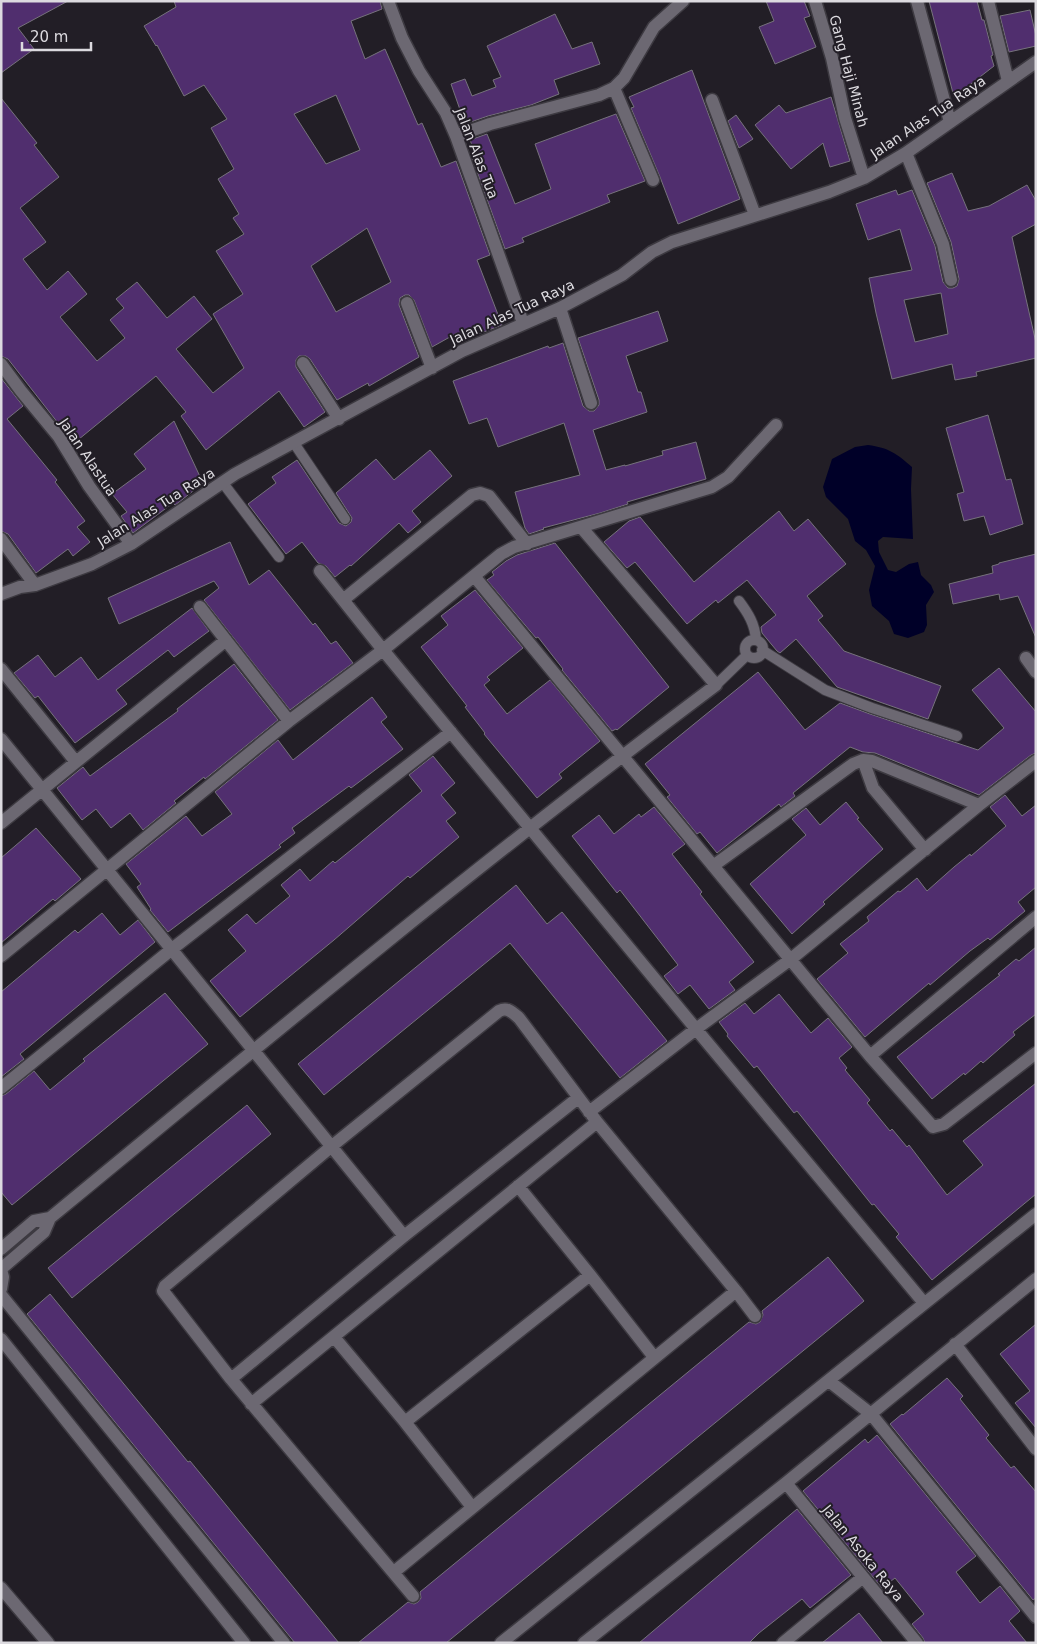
<svg xmlns="http://www.w3.org/2000/svg" width="1037" height="1644" viewBox="0 0 1037 1644" font-family="'DejaVu Sans',sans-serif">
<rect width="100%" height="100%" fill="#221e26"/>
<path fill="#000028" d="M 868,445 C 889,448 896,453 912,467 L 911,489 L 913,539 L 883,537 L 878,541 L 879,552 L 888,570 L 896,572 L 909,564 L 918,562 L 921,575 L 931,585 L 934,592 L 926,605 L 927,625 L 924,632 L 908,638 L 894,634 L 889,621 L 872,606 L 869,590 L 875,566 L 866,550 L 855,541 L 848,519 L 826,497 L 823,487 L 832,459 L 855,447 Z"/>
<path fill="#502e6e" stroke="#76727c" fill-rule="evenodd" d="M 1,1 L 68,1 L 18,28 L 34,49 L 1,73 Z
M 174,1 L 380,1 L 382,9 L 351,21 L 365,59 L 385,49 L 418,125 L 422,123 L 441,167 L 456,161 L 490,255 L 477,260 L 502,325 L 460,341 L 457,333 L 432,347 L 414,300 L 409,295 L 405,295 L 400,298 L 399,305 L 419,357 L 369,386 L 368,383 L 337,400 L 310,359 L 306,356 L 299,356 L 296,360 L 296,367 L 325,412 L 304,427 L 279,391 L 206,450 L 181,416 L 186,412 L 156,376 L 73,444 L 65,432 L 8,359 L 1,356 L 1,98 L 37,143 L 34,145 L 59,177 L 20,208 L 46,242 L 23,259 L 47,290 L 68,271 L 87,294 L 60,317 L 97,361 L 125,338 L 110,320 L 124,308 L 116,299 L 137,282 L 167,318 L 194,296 L 212,319 L 176,349 L 213,393 L 244,368 L 213,314 L 243,294 L 216,251 L 244,234 L 233,218 L 239,214 L 218,179 L 234,169 L 211,128 L 227,119 L 204,85 L 184,96 L 157,45 L 156,46 L 144,26 L 176,7 ZM 336,95 L 360,150 L 326,164 L 294,114 ZM 367,228 L 391,282 L 336,312 L 311,266 Z
M 766,1 L 804,1 L 810,16 L 804,18 L 816,47 L 775,64 L 759,27 L 774,21 Z
M 929,1 L 977,1 L 982,20 L 984,20 L 993,55 L 991,56 L 994,66 L 954,97 Z
M 1030,10 L 1036,36 L 1036,46 L 1009,52 L 1000,16 Z
M 555,14 L 572,49 L 592,42 L 600,64 L 554,80 L 559,94 L 531,105 L 488,116 L 465,124 L 451,84 L 465,79 L 472,96 L 496,87 L 493,80 L 501,77 L 487,46 Z
M 692,70 L 740,199 L 678,224 L 660,177 L 631,108 L 634,107 L 629,97 Z
M 831,97 L 850,161 L 830,167 L 823,143 L 791,169 L 755,125 L 779,105 L 786,113 Z
M 616,114 L 645,181 L 607,195 L 610,202 L 522,238 L 524,242 L 505,249 L 471,155 L 475,153 L 470,140 L 487,134 L 515,204 L 551,189 L 535,144 Z
M 736,115 L 753,139 L 739,148 L 728,121 Z
M 952,173 L 968,211 L 989,206 L 1027,185 L 1036,201 L 1036,224 L 1012,237 L 1036,343 L 1036,358 L 976,372 L 977,376 L 955,380 L 952,364 L 892,379 L 876,313 L 869,278 L 912,270 L 900,229 L 868,240 L 856,204 L 896,190 L 898,195 L 912,190 L 935,246 L 943,282 L 948,288 L 953,288 L 957,286 L 959,279 L 951,242 L 927,183 ZM 941,293 L 948,334 L 915,342 L 904,300 Z
M 658,311 L 668,341 L 626,356 L 638,392 L 641,392 L 647,412 L 593,430 L 606,470 L 625,465 L 625,466 L 663,455 L 662,451 L 696,442 L 706,479 L 627,502 L 628,504 L 600,513 L 543,528 L 544,529 L 529,534 L 525,528 L 515,492 L 580,475 L 564,423 L 498,447 L 487,418 L 469,424 L 453,381 L 548,346 L 549,348 L 563,343 L 583,406 L 589,411 L 594,411 L 599,405 L 599,400 L 578,338 Z
M 1,378 L 23,406 L 7,419 L 57,480 L 55,482 L 85,521 L 77,527 L 90,542 L 73,556 L 68,549 L 36,573 L 8,534 L 1,531 Z
M 988,415 L 1006,480 L 1011,479 L 1023,524 L 990,535 L 984,516 L 964,521 L 957,494 L 964,492 L 946,428 Z
M 174,421 L 203,483 L 178,503 L 175,505 L 173,503 L 133,533 L 121,516 L 127,512 L 112,494 L 146,469 L 134,454 Z
M 430,450 L 452,476 L 412,511 L 421,522 L 408,533 L 399,523 L 351,566 L 350,565 L 335,577 L 326,566 L 318,563 L 302,542 L 286,554 L 248,504 L 276,483 L 272,477 L 297,460 L 339,523 L 346,526 L 351,522 L 352,518 L 336,493 L 376,459 L 394,480 Z
M 779,511 L 794,531 L 808,519 L 846,564 L 807,596 L 823,616 L 818,620 L 844,651 L 941,686 L 928,719 L 837,687 L 796,639 L 780,653 L 777,651 L 762,633 L 761,627 L 776,615 L 747,580 L 718,603 L 716,600 L 687,624 L 635,562 L 627,568 L 604,542 L 629,521 L 640,517 L 694,582 Z
M 230,542 L 249,585 L 269,570 L 313,625 L 315,623 L 331,644 L 336,641 L 353,663 L 290,710 L 204,600 L 219,588 L 214,581 L 119,624 L 108,598 Z
M 555,543 L 669,687 L 617,730 L 616,729 L 612,731 L 562,670 L 563,669 L 538,637 L 536,638 L 487,580 L 494,575 L 492,572 L 506,561 L 517,555 Z
M 1036,554 L 1036,638 L 1018,596 L 1000,600 L 999,594 L 953,604 L 949,584 L 993,573 L 992,566 L 999,564 L 999,563 Z
M 475,590 L 523,648 L 487,677 L 490,680 L 484,685 L 507,714 L 550,680 L 600,741 L 559,774 L 562,778 L 537,798 L 484,734 L 485,733 L 465,707 L 467,706 L 421,647 L 448,625 L 441,616 Z
M 192,608 L 209,631 L 174,657 L 168,650 L 116,690 L 127,704 L 75,743 L 38,696 L 35,698 L 14,673 L 38,655 L 55,677 L 81,657 L 98,680 Z
M 234,664 L 278,720 L 205,779 L 204,777 L 174,801 L 176,803 L 143,830 L 130,813 L 111,828 L 96,809 L 82,820 L 57,788 L 83,767 L 90,776 L 178,711 L 177,709 Z
M 999,668 L 1036,712 L 1036,753 L 1031,755 L 979,795 L 875,753 L 863,752 L 850,747 L 793,793 L 795,796 L 781,807 L 779,804 L 717,853 L 700,832 L 697,834 L 667,797 L 670,795 L 645,764 L 758,672 L 805,730 L 840,703 L 870,714 L 978,750 L 1004,728 L 972,690 Z
M 372,697 L 387,717 L 381,722 L 403,749 L 351,788 L 349,786 L 292,828 L 295,833 L 279,845 L 281,847 L 168,932 L 150,910 L 151,909 L 137,887 L 141,884 L 126,864 L 186,816 L 202,836 L 232,814 L 215,792 L 278,740 L 293,760 Z
M 433,756 L 455,783 L 441,795 L 456,813 L 446,821 L 459,837 L 410,878 L 408,876 L 334,940 L 240,1017 L 210,981 L 246,951 L 228,930 L 247,914 L 256,924 L 290,896 L 281,885 L 300,869 L 310,881 L 333,861 L 335,863 L 356,846 L 422,791 L 409,775 Z
M 1005,795 L 1022,816 L 1036,805 L 1036,887 L 1018,902 L 1025,911 L 990,940 L 988,938 L 970,951 L 930,985 L 929,983 L 865,1037 L 817,979 L 848,953 L 840,944 L 869,921 L 867,917 L 898,891 L 900,892 L 917,878 L 927,891 L 954,867 L 970,854 L 971,856 L 1006,826 L 990,807 Z
M 846,802 L 859,818 L 857,819 L 883,849 L 823,902 L 825,904 L 792,934 L 750,884 L 806,835 L 792,819 L 806,808 L 820,825 Z
M 654,807 L 685,844 L 672,854 L 702,892 L 700,894 L 754,962 L 729,982 L 735,990 L 709,1009 L 690,985 L 678,994 L 664,976 L 678,965 L 620,890 L 617,893 L 572,836 L 599,815 L 614,834 L 639,814 L 641,817 Z
M 36,828 L 81,879 L 55,901 L 53,899 L 1,943 L 1,858 Z
M 516,885 L 547,924 L 562,912 L 667,1041 L 620,1078 L 510,943 L 324,1095 L 298,1064 Z
M 102,913 L 120,935 L 138,920 L 155,942 L 20,1054 L 24,1059 L 1,1077 L 1,992 L 75,930 L 78,933 Z
M 1036,947 L 1036,1014 L 1013,1032 L 1015,1035 L 983,1063 L 981,1061 L 965,1075 L 964,1073 L 932,1099 L 897,1057 L 1000,975 L 998,974 L 1016,959 L 1019,961 Z
M 165,993 L 208,1044 L 12,1205 L 1,1192 L 1,1096 L 6,1094 L 34,1071 L 50,1090 L 85,1061 L 83,1059 Z
M 779,994 L 811,1033 L 828,1018 L 852,1047 L 839,1058 L 847,1068 L 845,1070 L 870,1100 L 867,1103 L 890,1131 L 892,1129 L 907,1147 L 909,1145 L 947,1195 L 983,1165 L 963,1141 L 1036,1083 L 1036,1194 L 932,1280 L 896,1237 L 899,1234 L 874,1204 L 872,1205 L 797,1111 L 794,1113 L 757,1066 L 754,1068 L 727,1036 L 728,1034 L 719,1022 L 745,1003 L 754,1014 Z
M 247,1105 L 271,1134 L 72,1298 L 48,1268 Z
M 828,1257 L 864,1301 L 446,1643 L 358,1643 L 408,1602 L 414,1604 L 418,1602 L 421,1598 L 420,1592 L 749,1322 L 756,1324 L 760,1322 L 763,1315 L 762,1311 Z
M 50,1294 L 188,1462 L 190,1461 L 339,1643 L 295,1643 L 27,1314 Z
M 1036,1324 L 1036,1428 L 1015,1403 L 1030,1391 L 1000,1354 Z
M 947,1378 L 963,1396 L 960,1399 L 989,1435 L 986,1438 L 1011,1468 L 1014,1466 L 1036,1492 L 1036,1598 L 1033,1600 L 890,1424 L 902,1414 L 903,1415 Z
M 877,1435 L 976,1556 L 956,1572 L 980,1603 L 1000,1586 L 1020,1611 L 1009,1621 L 1027,1643 L 925,1643 L 923,1638 L 912,1624 L 924,1614 L 895,1578 L 882,1588 L 803,1491 L 865,1439 L 868,1443 Z
M 797,1509 L 851,1575 L 810,1608 L 802,1599 L 759,1633 L 749,1643 L 639,1643 Z
M 859,1613 L 883,1643 L 822,1643 Z"/>
<g fill="none" stroke-linecap="round" stroke-linejoin="round">
<g stroke="#3d3a41" stroke-width="12">
<path id="service" d="M 294,443 L 345,519
M 223,483 L 279,557
M 739,601 C 748,613 755,624 756,640
M745 649a9 9 0 1 1 18 0a9 9 0 1 1-18 0Z
M 762,650 L 825,690 L 872,708 L 957,736
M 716,685 L 747,655"/>
</g>
<g stroke="#3d3a41" stroke-width="15">
<path id="minor" d="M 388,1 L 402,38 L 419,71 L 446,113 L 456,136 L 523,323
M 815,1 L 832,58 L 845,118 L 864,178
M 917,1 L 950,122
M 988,1 L 1008,81
M 614,88 L 653,180
M 712,100 L 755,215
M 456,136 L 490,124 L 599,95 L 614,88 L 624,78 L 654,27 L 683,1
M 906,153 L 943,244 L 951,280
M 407,303 L 432,368
M 560,308 L 591,403
M 303,363 L 339,419
M 1,364 L 21,391 L 59,437 L 89,486 L 131,544
M 1,539 L 35,585
M 320,571 L 383,650 L 696,1029 L 924,1303
M 474,576 L 870,1056 L 933,1127 L 944,1124 L 1036,1053
M 1,594 L 20,587 L 35,585 L 92,564 L 131,544 L 235,474 L 462,351 L 560,308 L 622,275 L 652,252 L 672,242 L 829,192 L 864,178 L 906,153 L 1036,62
M 343,600 L 472,495 L 480,493 L 489,496 L 527,544
M 200,607 L 289,721
M 1026,658 L 1036,672
M 1,669 L 76,762
M 1,739 L 404,1236
M 863,760 L 873,788 L 925,850
M 1,823 L 226,640
M 713,866 L 853,764 L 863,760 L 872,761 L 979,805
M 1,956 L 289,721 L 383,650 L 501,554 L 514,547 L 712,487 L 728,477 L 776,425
M 870,1056 L 1036,917
M 1,1088 L 172,949 L 451,732
M 589,1112 L 696,1029 L 791,959 L 979,805 L 1036,761
M 518,1186 L 590,1275 L 654,1357
M 1,1249 L 34,1221 L 50,1218
M 1,1269 L 44,1232 L 50,1218 C 269,1037 488,856 716,685 L 581,527
M 334,1337 L 405,1422 L 472,1507
M 955,1344 L 1036,1449
M 231,1379 L 404,1236 L 578,1098
M 829,1381 L 871,1414 L 1036,1617
M 251,1404 L 597,1122
M 405,1422 L 590,1275
M 786,1483 L 917,1643
M 394,1572 L 736,1291
M 1,1588 L 48,1643
M 413,1596 L 231,1379 L 163,1291 L 165,1286 L 332,1146 L 499,1011 C 508,1007 512,1012 519,1018 L 597,1122 L 736,1291 L 755,1316
M 501,1643 L 1036,1214
M 584,1643 L 786,1483 L 1036,1279
M 783,1643 L 863,1577"/>
</g>
<g stroke="#3d3a41" stroke-width="15">
<path id="tertiary" d="M 1,1270 L 3,1277 L 1,1289
M 1,1295 L 284,1643
M 1,1339 L 244,1643"/>
</g>
<use href="#service" stroke="#6c6872" stroke-width="10"/>
<use href="#minor" stroke="#6c6872" stroke-width="12"/>
<use href="#tertiary" stroke="#6c6872" stroke-width="12"/>
</g>
<g text-anchor="middle" stroke-width="4" stroke-linejoin="round" paint-order="stroke">
<g font-size="14" fill="#dcdadf" stroke="#221e26">
<text transform="translate(849 71) rotate(75)" y="5">Gang Haji Minah</text>
<text transform="translate(928 117) rotate(-34)" y="5">Jalan Alas Tua Raya</text>
<text transform="translate(477 153) rotate(69)" y="5">Jalan Alas Tua</text>
<text transform="translate(512 312) rotate(-25)" y="5">Jalan Alas Tua Raya</text>
<text transform="translate(88 457) rotate(56)" y="5">Jalan Alastua</text>
<text transform="translate(156 507) rotate(-32)" y="5">Jalan Alas Tua Raya</text>
<text transform="translate(863 1553) rotate(51)" y="5">Jalan Asoka Raya</text>
</g>
</g>
<rect width="1037" height="1644" fill="none" stroke="#dcdadf" stroke-width="5"/>
<path d="M22 42v8h69v-8" fill="none" stroke="#dcdadf" stroke-width="2.5"/>
<text x="30" y="42" font-size="15" fill="#dcdadf" stroke="#221e26" stroke-width="4" paint-order="stroke">20 m</text>
</svg>
